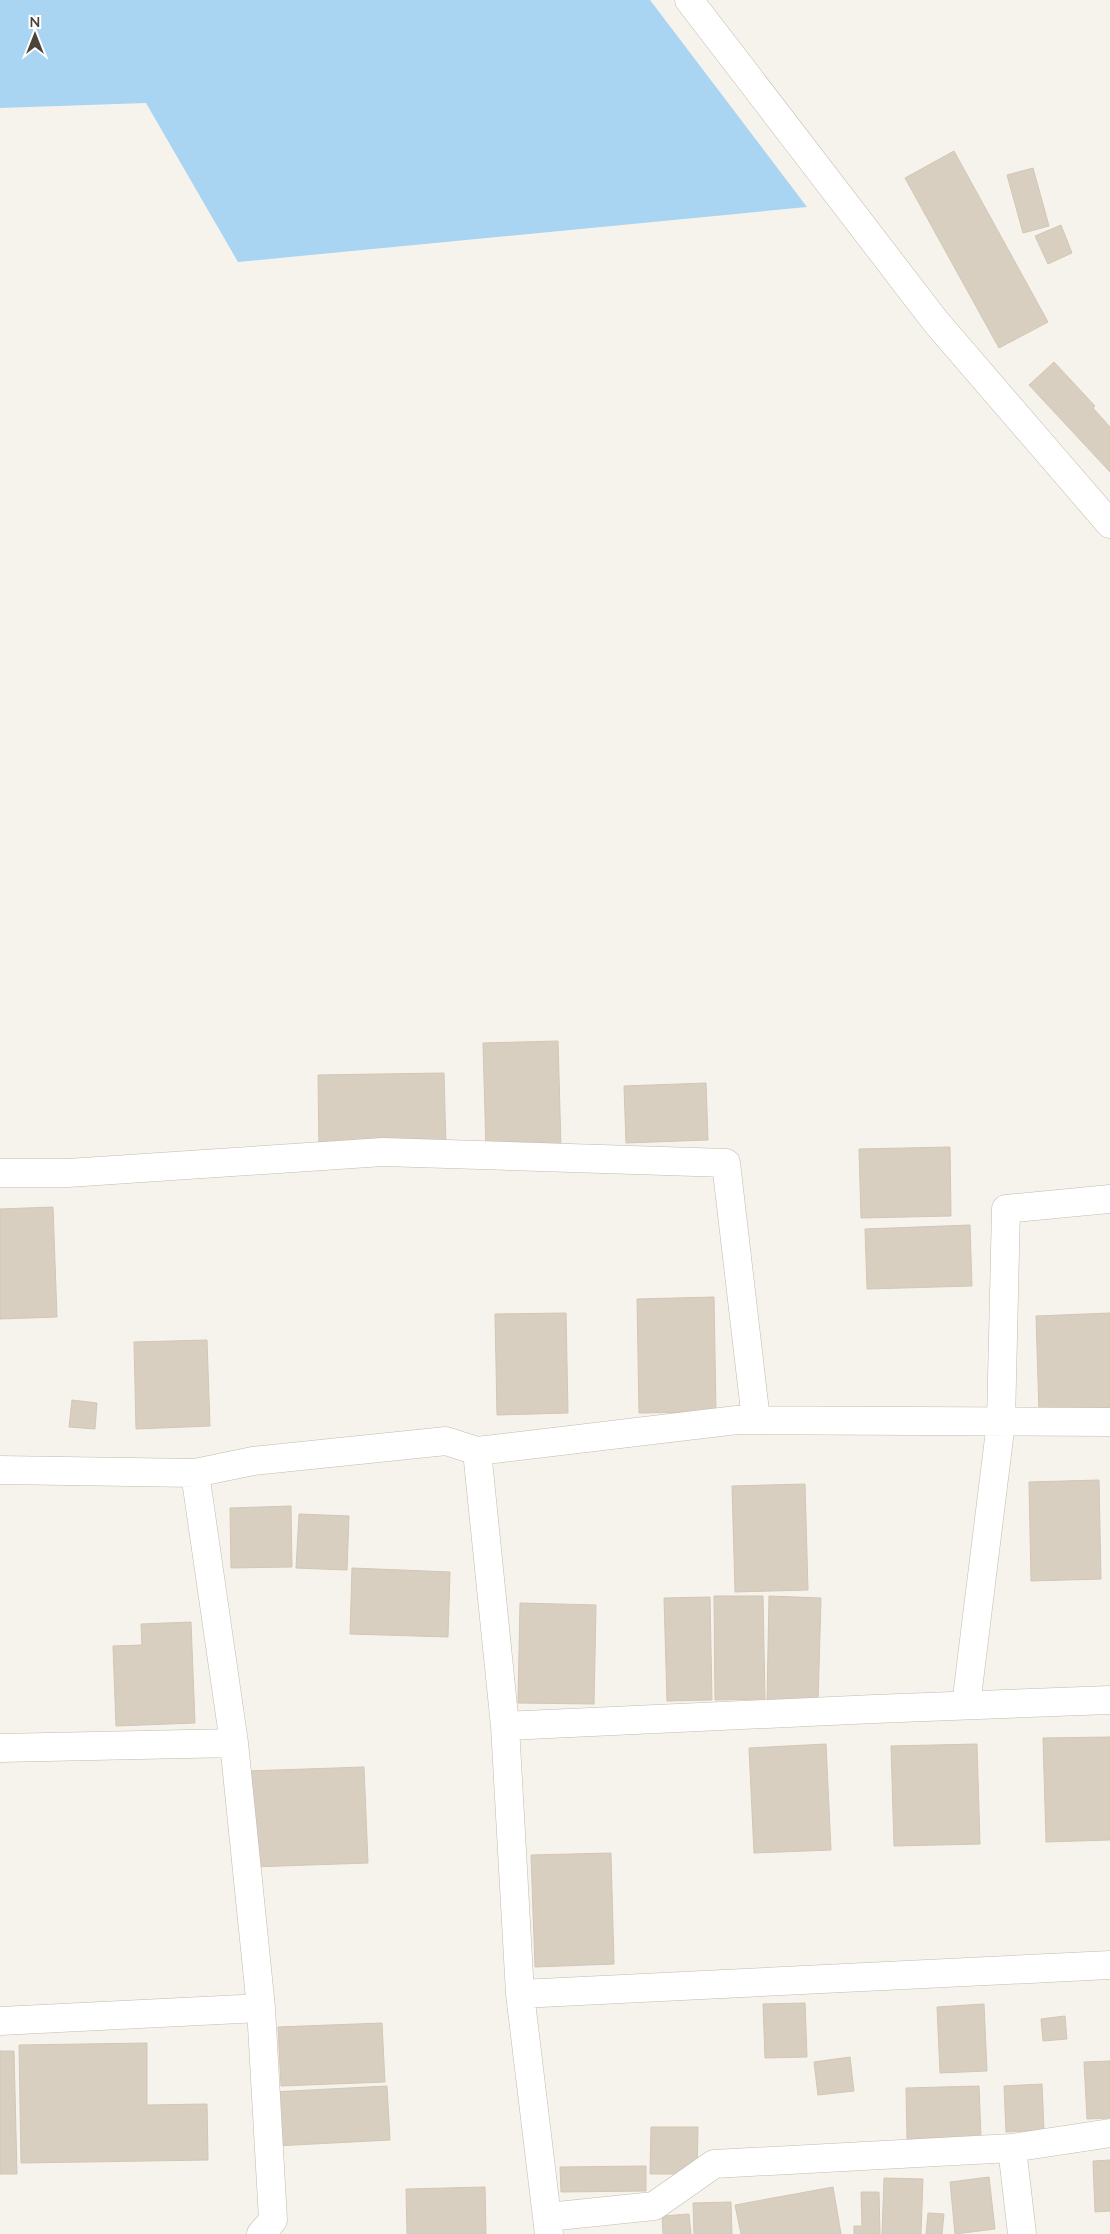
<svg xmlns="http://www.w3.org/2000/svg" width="1110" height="2234" viewBox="0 0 1110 2234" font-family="Lato,sans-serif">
<rect width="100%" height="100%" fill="#f6f3ec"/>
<path fill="#a9d4f2" d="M 0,0 L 650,0 L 807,207 L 238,262 L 146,103 L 0,108 Z"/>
<path fill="#d8cfc1" stroke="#d3c7b4" d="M 954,151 L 1048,322 L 999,348 L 905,178 Z
M 1033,168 L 1049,226 L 1023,233 L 1007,175 Z
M 1061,225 L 1072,253 L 1048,264 L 1035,236 Z
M 1054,362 L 1095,406 L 1093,408 L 1110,427 L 1110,472 L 1029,385 Z
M 558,1041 L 561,1147 L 486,1150 L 483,1043 Z
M 444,1073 L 446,1148 L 319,1150 L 318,1075 Z
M 706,1083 L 708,1140 L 626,1143 L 624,1086 Z
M 950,1147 L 951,1216 L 861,1218 L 859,1149 Z
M 53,1207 L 57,1317 L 0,1319 L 0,1209 Z
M 970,1225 L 972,1286 L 867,1289 L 865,1229 Z
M 714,1297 L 716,1412 L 639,1413 L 637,1299 Z
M 566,1313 L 568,1413 L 497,1415 L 495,1314 Z
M 1110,1313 L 1110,1410 L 1039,1412 L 1036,1316 Z
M 207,1340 L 210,1426 L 136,1429 L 134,1342 Z
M 72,1400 L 97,1403 L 95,1429 L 69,1427 Z
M 1099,1480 L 1101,1579 L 1031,1581 L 1029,1482 Z
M 805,1484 L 808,1590 L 735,1592 L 732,1486 Z
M 291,1506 L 292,1567 L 231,1568 L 230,1508 Z
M 299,1514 L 349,1516 L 347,1570 L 296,1568 Z
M 352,1568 L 450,1572 L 448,1637 L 350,1634 Z
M 714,1596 L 763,1596 L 765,1699 L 715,1700 Z
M 769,1596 L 821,1598 L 818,1702 L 767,1701 Z
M 710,1597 L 712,1700 L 667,1701 L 664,1598 Z
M 520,1603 L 596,1605 L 594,1704 L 518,1703 Z
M 191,1622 L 195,1723 L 116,1726 L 113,1646 L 142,1645 L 141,1624 Z
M 1110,1737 L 1110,1840 L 1046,1842 L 1043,1738 Z
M 826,1744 L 831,1850 L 754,1853 L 749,1748 Z
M 977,1744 L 980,1844 L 894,1846 L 891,1746 Z
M 364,1767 L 368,1863 L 251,1867 L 247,1771 Z
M 611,1853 L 614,1964 L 535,1967 L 531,1855 Z
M 805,2003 L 807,2057 L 765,2058 L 763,2004 Z
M 984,2004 L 987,2071 L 940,2073 L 937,2007 Z
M 1065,2016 L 1067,2039 L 1043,2041 L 1041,2019 Z
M 382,2023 L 385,2082 L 281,2086 L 278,2027 Z
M 147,2043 L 147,2105 L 207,2104 L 208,2160 L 21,2163 L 19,2045 Z
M 0,2051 L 14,2051 L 17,2174 L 0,2174 Z
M 850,2057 L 854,2091 L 818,2095 L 814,2062 Z
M 1110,2061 L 1110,2118 L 1087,2119 L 1084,2062 Z
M 1042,2084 L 1044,2130 L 1006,2132 L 1004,2086 Z
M 387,2086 L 390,2140 L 275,2146 L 272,2092 Z
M 979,2086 L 981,2137 L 907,2139 L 906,2088 Z
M 651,2127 L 698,2127 L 697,2174 L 650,2174 Z
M 1110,2160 L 1110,2211 L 1095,2212 L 1093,2161 Z
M 646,2166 L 646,2191 L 561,2192 L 560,2167 Z
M 989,2177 L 995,2229 L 955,2234 L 950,2182 Z
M 884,2178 L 923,2179 L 921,2234 L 882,2234 Z
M 485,2187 L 486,2234 L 407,2234 L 406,2189 Z
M 833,2187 L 841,2234 L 741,2234 L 735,2205 Z
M 861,2192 L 879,2192 L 880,2234 L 854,2234 L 854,2226 L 862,2226 Z
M 731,2202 L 732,2234 L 694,2234 L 693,2203 Z
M 928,2213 L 944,2214 L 942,2234 L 926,2234 Z
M 689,2214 L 691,2234 L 663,2234 L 662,2216 Z"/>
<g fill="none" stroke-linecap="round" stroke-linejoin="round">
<g stroke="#c2bbae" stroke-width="29">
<path id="minor" d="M 689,0 L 936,322 L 1110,524
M 0,1173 L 68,1173 L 383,1152 L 726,1163 L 756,1420
M 477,1451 L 505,1726 L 520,1994 L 549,2234
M 0,1470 L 195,1473 L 253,1461 L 446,1441 L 477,1451 L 737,1420 L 1110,1422
M 195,1473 L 234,1743 L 261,2008 L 273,2220 L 261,2234
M 966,1705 L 1001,1422 L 1006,1209 L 1110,1199
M 505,1726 L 874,1709 L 1110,1700
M 0,1748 L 234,1743
M 520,1994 L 1110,1965
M 0,2021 L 261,2008
M 1012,2148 L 1022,2234
M 548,2217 L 654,2206 L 714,2164 L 1012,2148 L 1110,2133"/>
</g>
<use href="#minor" stroke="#fff" stroke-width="28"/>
</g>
<g transform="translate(35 35)" stroke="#ffffff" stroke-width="4" paint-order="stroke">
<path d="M0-4L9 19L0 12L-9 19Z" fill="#4b4439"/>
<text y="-8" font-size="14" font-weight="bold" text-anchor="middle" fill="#4b4439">N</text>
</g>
</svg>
